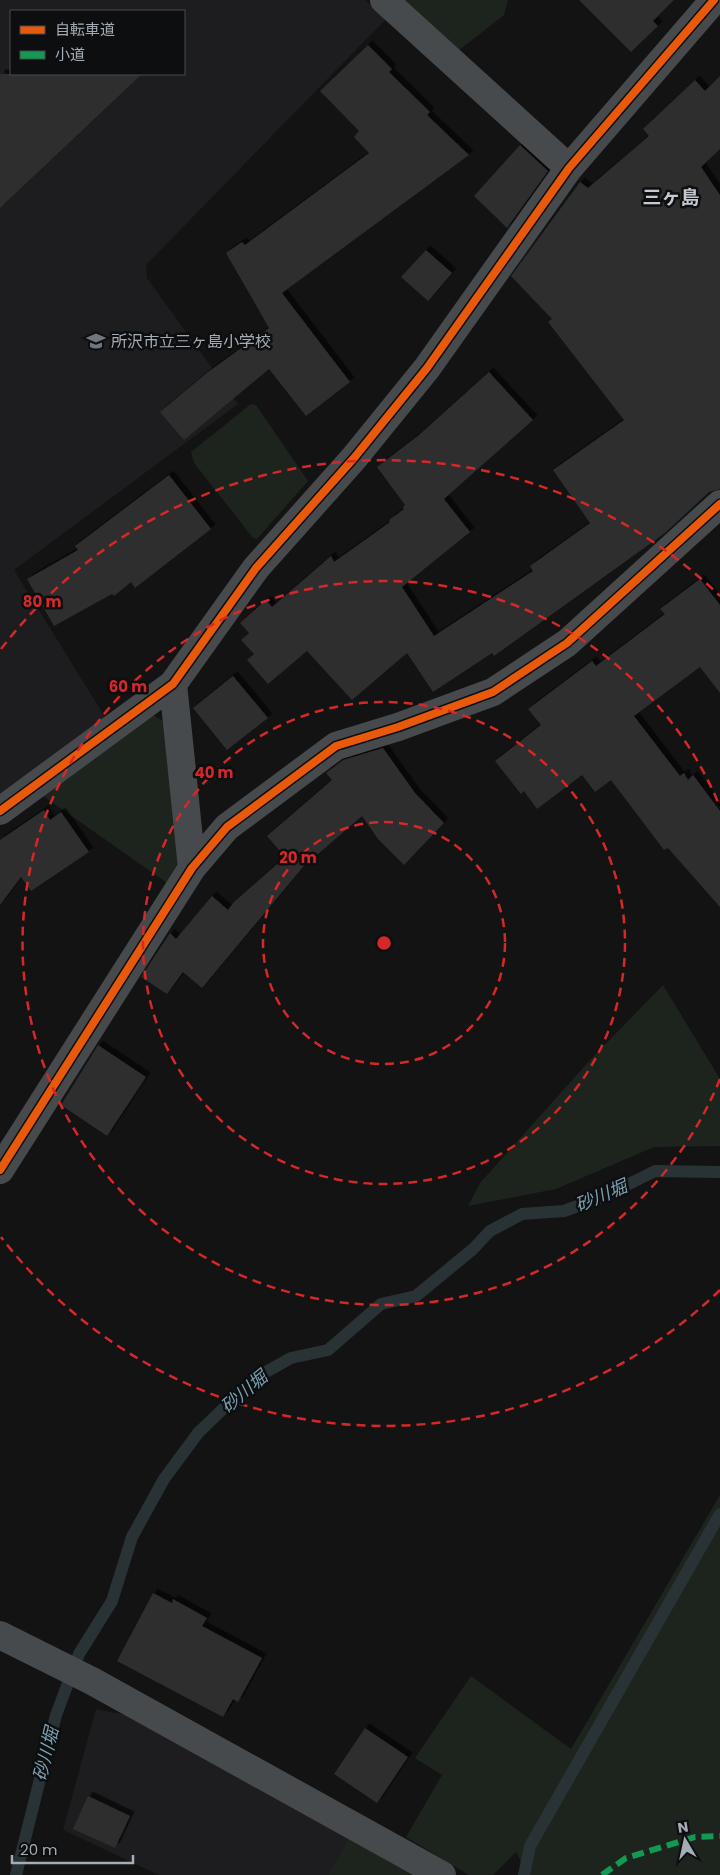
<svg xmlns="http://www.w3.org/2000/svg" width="720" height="1875" viewBox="0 0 720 1875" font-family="Poppins,'Noto Sans JP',sans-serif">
<defs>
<filter id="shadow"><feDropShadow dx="4.5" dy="-4.5" stdDeviation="0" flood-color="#0009"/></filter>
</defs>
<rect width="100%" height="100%" fill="#131313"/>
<path fill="#1d1d1f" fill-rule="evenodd" d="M 0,0 L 365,0 L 386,19 L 146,265 L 147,278 L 238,404 L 14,570 L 107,720 L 0,794 ZM 11,11 L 184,11 L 184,74 L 11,74 Z
M 96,1709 L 126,1715 L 350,1836 L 328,1875 L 159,1875 L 63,1830 Z"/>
<path fill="#1d241d" d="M 403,0 L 508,0 L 504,15 L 458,51 Z
M 251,404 L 256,405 L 308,481 L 257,539 L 253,538 L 194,463 L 191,452 Z
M 151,714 L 169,724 L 183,869 L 170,885 L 43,796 Z
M 663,985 L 720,1079 L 720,1146 L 654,1147 L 556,1189 L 468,1206 L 480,1183 L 592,1058 Z
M 720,1495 L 720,1875 L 529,1875 L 516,1852 L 493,1875 L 469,1875 L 406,1837 L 442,1775 L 415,1758 L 471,1676 L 571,1749 Z
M 350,1836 L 424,1875 L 328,1875 Z"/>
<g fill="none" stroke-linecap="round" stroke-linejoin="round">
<path stroke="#293336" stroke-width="12" d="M 16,1875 L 56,1715 L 79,1654 L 112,1601 L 132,1537 L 164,1479 L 198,1433 L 255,1378 L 291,1358 L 328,1350 L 381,1304 L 416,1296 L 473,1249 L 490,1231 L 522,1214 L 564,1211 L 605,1196 L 655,1171 L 720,1172
M 524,1875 L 530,1846 L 720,1514"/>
</g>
<path fill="#2d2e2e" filter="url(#shadow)" d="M 579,0 L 674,0 L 653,21 L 658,26 L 631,52 Z
M 368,45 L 392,69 L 389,72 L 430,112 L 427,115 L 469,155 L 282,293 L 350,382 L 306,416 L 269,369 L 184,440 L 160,412 L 208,372 L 269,328 L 226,253 L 242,242 L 245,245 L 369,153 L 354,137 L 359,131 L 320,91 Z
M 0,74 L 142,74 L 0,208 Z
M 720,76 L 720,149 L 701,167 L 720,195 L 720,489 L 709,492 L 665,533 L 494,656 L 492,653 L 433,692 L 407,653 L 352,700 L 307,651 L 268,684 L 247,660 L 254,654 L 241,640 L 249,633 L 240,623 L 266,600 L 272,607 L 331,556 L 334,562 L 390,522 L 389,520 L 404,509 L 403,507 L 405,505 L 377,467 L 419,435 L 489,372 L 533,420 L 444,499 L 470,532 L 402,587 L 434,636 L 533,571 L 530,566 L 590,523 L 553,470 L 624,420 L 548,322 L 552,319 L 511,276 L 580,182 L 588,188 L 649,136 L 643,129 L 695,80 L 705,91 Z
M 520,145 L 548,171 L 507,228 L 474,196 Z
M 426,250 L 452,273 L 428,301 L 401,277 Z
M 169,475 L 211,529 L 135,588 L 131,582 L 114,596 L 112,594 L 54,626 L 27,579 L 78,550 L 75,546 Z
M 700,579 L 720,605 L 720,693 L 700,667 L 634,716 L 680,776 L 684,773 L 688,780 L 693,775 L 720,811 L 720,907 L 668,848 L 664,850 L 611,780 L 595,792 L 582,775 L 537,809 L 524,791 L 521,794 L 495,761 L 541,725 L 528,709 L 592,661 L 596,666 L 665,614 L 660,609 Z
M 233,676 L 268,718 L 227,750 L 193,708 Z
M 383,748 L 415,793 L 444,823 L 404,865 L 378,839 L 362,816 L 303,867 L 202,988 L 183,972 L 167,994 L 141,977 L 170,933 L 176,939 L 212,896 L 228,910 L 234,902 L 285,857 L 267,836 L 332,780 L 326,773 L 343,760 Z
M 44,810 L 50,820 L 61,812 L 89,852 L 31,891 L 21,877 L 0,905 L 0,840 Z
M 98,1045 L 146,1077 L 107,1136 L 61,1105 Z
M 153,1593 L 172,1603 L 173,1599 L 207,1618 L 202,1626 L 262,1658 L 238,1702 L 233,1699 L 223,1717 L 117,1661 Z
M 365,1728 L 408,1757 L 377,1803 L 334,1774 Z
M 88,1796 L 130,1816 L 115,1848 L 73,1829 Z"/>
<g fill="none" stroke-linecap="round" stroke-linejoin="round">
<path stroke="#474a4c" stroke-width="28" d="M 384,0 L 569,168
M 173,684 L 192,868
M 0,811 L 173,684 L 256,568 L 354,458 L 427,368 L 569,168 L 714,0
M 0,1170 L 192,868 L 227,827 L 336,746 L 398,727 L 493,692 L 567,643 L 720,504
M 0,1635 L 92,1681 L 442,1875"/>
<path stroke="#139951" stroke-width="6" stroke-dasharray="12 6" stroke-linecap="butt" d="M 602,1875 L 626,1858 L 695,1837 L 720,1836"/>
<g stroke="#0d0e0f" stroke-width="11">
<path id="cycleway" d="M 0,811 L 173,684 L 256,568 L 354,458 L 427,368 L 569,168 L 714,0
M 0,1170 L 192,868 L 227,827 L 336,746 L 398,727 L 493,692 L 567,643 L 720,504"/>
</g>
<use href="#cycleway" stroke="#e8590c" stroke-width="8"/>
</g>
<g fill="none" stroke="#d62828" stroke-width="2.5" stroke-dasharray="9 6">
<circle cx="384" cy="943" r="121"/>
<circle cx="384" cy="943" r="241"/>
<path d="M720 1079A362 362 0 1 1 720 807"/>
<path d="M720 1290A483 483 0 0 1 1 1237M1 649A483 483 0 0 1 720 596"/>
</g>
<defs>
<g id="school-bare" transform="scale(1.5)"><path d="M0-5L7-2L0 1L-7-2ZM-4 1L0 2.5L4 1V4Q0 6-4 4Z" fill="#71767c" stroke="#0d0e0f" stroke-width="2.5" paint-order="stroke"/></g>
</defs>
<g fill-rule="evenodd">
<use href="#school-bare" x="96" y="341"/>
</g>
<g text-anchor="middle" stroke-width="5" stroke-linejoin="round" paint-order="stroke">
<g font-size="16" fill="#a4acb5" stroke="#0d0e0f" text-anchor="start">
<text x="111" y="347">所沢市立三ヶ島小学校</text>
</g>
<g font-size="18" font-style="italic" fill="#7aa0b1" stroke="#0d0e0f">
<text transform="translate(601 1196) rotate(-23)" y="6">砂川堀</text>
<text transform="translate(244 1392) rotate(-40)" y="6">砂川堀</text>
<text transform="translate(46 1754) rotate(-76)" y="6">砂川堀</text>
</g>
<g font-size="19" font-weight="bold" fill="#c5cad1" stroke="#0d0e0f">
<text x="671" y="204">三ヶ島</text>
</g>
</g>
<circle cx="384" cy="943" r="8" fill="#d62828" stroke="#0d0e0f" stroke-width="2.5"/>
<g font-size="15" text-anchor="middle" font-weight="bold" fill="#d62828" stroke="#0d0e0f" stroke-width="5" stroke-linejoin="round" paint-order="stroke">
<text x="42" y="607">80 m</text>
<text x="128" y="692">60 m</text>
<text x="214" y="778">40 m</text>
<text x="298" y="863">20 m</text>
</g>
<rect x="10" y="10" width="175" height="65" fill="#0d0e0f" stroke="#494d51"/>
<rect x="20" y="26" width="25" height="8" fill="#e8590c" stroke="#494d51"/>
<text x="55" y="35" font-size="15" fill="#a4acb5">自転車道</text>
<rect x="20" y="51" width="25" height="8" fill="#139951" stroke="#494d51"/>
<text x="55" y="60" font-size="15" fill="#a4acb5">小道</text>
<g transform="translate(685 1840) rotate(351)" stroke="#0d0e0f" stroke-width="4" paint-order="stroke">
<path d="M0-4L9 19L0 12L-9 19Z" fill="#a4acb5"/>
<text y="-8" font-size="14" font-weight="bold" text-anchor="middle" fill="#a4acb5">N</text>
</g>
<path d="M12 1855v8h121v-8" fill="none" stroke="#a4acb5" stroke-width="2.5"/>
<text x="20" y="1855" font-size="15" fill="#a4acb5" stroke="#0d0e0f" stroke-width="4" paint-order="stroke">20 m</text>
</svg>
